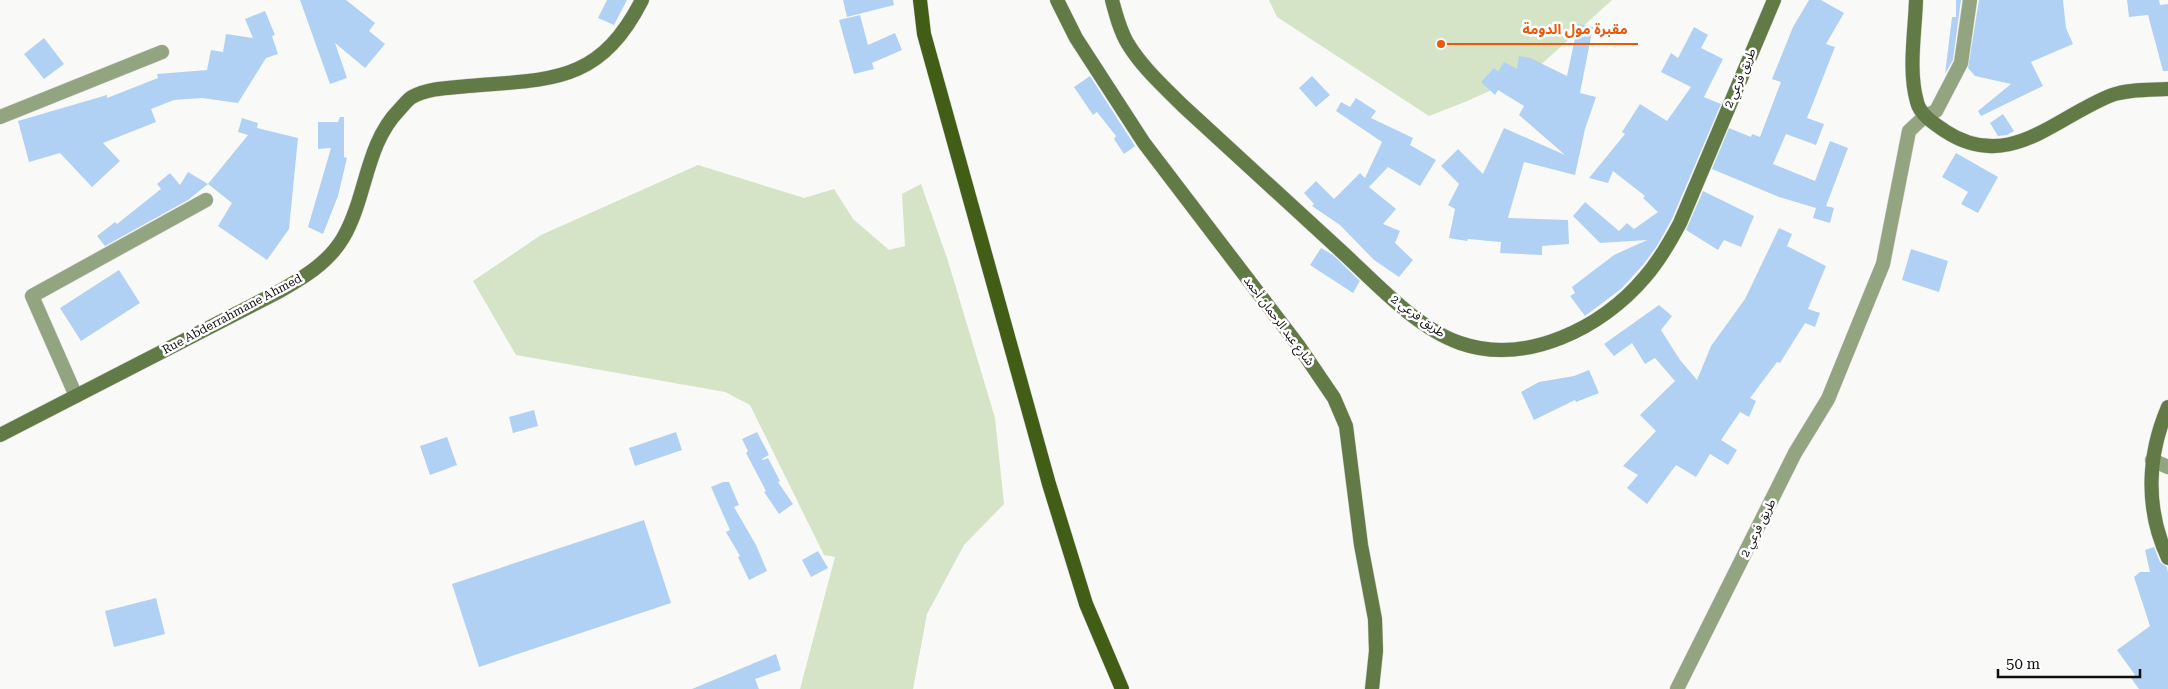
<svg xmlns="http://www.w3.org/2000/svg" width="2168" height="689" viewBox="0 0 2168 689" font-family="'Roboto Serif','Noto Sans Arabic',serif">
<rect width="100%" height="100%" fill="#f9faf7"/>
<path fill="#d5e3c7" d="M 1269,0 L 1612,0 L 1534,71 L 1465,102 L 1429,116 L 1277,17 Z
M 698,165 L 804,198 L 834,189 L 853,219 L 889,250 L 905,246 L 902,194 L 921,184 L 948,261 L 995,418 L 1004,504 L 964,545 L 927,614 L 913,689 L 800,689 L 835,557 L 824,555 L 750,405 L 725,392 L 516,355 L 473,281 L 541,235 Z"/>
<path fill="#b1d1f4" d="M 300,0 L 346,0 L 375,23 L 369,31 L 385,44 L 365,68 L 335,43 L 347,78 L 330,84 Z
M 607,0 L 627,0 L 614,25 L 598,18 Z
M 843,0 L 893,0 L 894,5 L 847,17 Z
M 1809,0 L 1821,0 L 1844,13 L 1826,44 L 1835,47 L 1807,118 L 1824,124 L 1816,145 L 1786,134 L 1773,164 L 1815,181 L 1830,141 L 1848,148 L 1826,206 L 1834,208 L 1830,223 L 1813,218 L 1816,208 L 1779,197 L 1712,169 L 1729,128 L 1751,137 L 1752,134 L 1760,137 L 1781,82 L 1772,79 L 1793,27 Z
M 1956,0 L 1961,0 L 1953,60 L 1945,74 L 1952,17 L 1956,17 Z
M 1979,0 L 2063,0 L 2066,28 L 2073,44 L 2031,62 L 2043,86 L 1981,116 L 1978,111 L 2011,84 L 1975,76 L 1968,68 Z
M 2127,0 L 2159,0 L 2160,5 L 2168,4 L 2168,71 L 2163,71 L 2148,15 L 2129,17 Z
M 265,11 L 275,35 L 272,36 L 278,54 L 266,58 L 238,103 L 202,98 L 174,100 L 151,109 L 156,122 L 103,143 L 120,161 L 92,187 L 60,153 L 29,162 L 18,121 L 107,95 L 107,98 L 158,78 L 157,74 L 207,70 L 211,50 L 223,52 L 226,34 L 253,38 L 245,19 Z
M 860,15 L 868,45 L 895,33 L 902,50 L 872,63 L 874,69 L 854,74 L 839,20 Z
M 1578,24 L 1593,27 L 1580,93 L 1596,97 L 1585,129 L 1575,175 L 1524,162 L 1508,218 L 1568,220 L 1569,244 L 1542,246 L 1542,255 L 1500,253 L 1501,242 L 1468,239 L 1467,241 L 1449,238 L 1455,209 L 1448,205 L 1459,184 L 1441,166 L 1458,149 L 1483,174 L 1504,128 L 1565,155 L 1519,115 L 1524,106 L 1498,90 L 1495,95 L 1481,82 L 1494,68 L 1498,72 L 1504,62 L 1517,69 L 1519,56 L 1530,58 L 1567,76 Z
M 1694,27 L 1708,35 L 1701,48 L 1723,59 L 1704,97 L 1721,104 L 1672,219 L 1657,246 L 1643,265 L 1621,289 L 1585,316 L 1570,296 L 1575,293 L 1572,287 L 1614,255 L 1647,240 L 1600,243 L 1573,216 L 1585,202 L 1619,231 L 1627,223 L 1634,229 L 1658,212 L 1643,198 L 1645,196 L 1613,171 L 1608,183 L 1589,178 L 1625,134 L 1622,132 L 1640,104 L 1667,121 L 1691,87 L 1661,72 L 1671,53 L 1678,58 Z
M 44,38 L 64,64 L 44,79 L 24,54 Z
M 1090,76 L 1135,146 L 1124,154 L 1114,139 L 1116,136 L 1097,112 L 1093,115 L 1074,87 Z
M 1312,76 L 1330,95 L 1316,107 L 1299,88 Z
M 1356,98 L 1376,111 L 1371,118 L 1413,138 L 1410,145 L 1436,160 L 1420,186 L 1388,167 L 1369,187 L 1396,209 L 1383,224 L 1400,231 L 1395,243 L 1413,260 L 1399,277 L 1374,260 L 1340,225 L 1312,206 L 1314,204 L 1304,193 L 1316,181 L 1334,199 L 1360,173 L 1365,178 L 1382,142 L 1336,111 L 1341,102 L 1350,107 Z
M 2003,114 L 2014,131 L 2007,135 L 1998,136 L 1990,123 Z
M 340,117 L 344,117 L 344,157 L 347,158 L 338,196 L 323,234 L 308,227 L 331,148 L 318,149 L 318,122 L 338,122 Z
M 242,118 L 258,123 L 257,128 L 298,138 L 289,229 L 267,260 L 218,226 L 232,203 L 208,184 L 248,135 L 238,132 Z
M 1956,153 L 1998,177 L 1978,213 L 1961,204 L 1968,192 L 1942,177 Z
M 188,172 L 208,184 L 188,200 L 105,246 L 97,236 L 115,222 L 117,224 L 161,189 L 157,184 L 170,173 L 180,185 Z
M 1703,191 L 1754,216 L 1741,247 L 1724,240 L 1718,250 L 1686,230 Z
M 1779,228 L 1792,234 L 1787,246 L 1826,266 L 1808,309 L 1820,313 L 1815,327 L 1805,323 L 1780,363 L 1777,362 L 1750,398 L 1756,401 L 1749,417 L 1740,412 L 1721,440 L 1737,450 L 1728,465 L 1710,454 L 1696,477 L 1676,465 L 1647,504 L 1627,488 L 1638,475 L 1623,466 L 1656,431 L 1640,415 L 1675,381 L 1655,358 L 1645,364 L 1632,343 L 1614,356 L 1604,344 L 1659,305 L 1672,316 L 1661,330 L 1680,360 L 1697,380 L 1711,346 L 1745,299 Z
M 1321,248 L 1333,255 L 1360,281 L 1353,293 L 1310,265 Z
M 1911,249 L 1948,261 L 1939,292 L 1902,280 Z
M 119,270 L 140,303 L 81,341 L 60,308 Z
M 1589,370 L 1599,393 L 1576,402 L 1575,400 L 1534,420 L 1521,392 L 1539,382 L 1574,376 Z
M 534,410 L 538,426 L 513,433 L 509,417 Z
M 676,432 L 682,450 L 635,466 L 629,448 Z
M 757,432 L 769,455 L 762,459 L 763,460 L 768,458 L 780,481 L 778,482 L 793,504 L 779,514 L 764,492 L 766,491 L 746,453 L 748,451 L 742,439 Z
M 447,437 L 457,465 L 430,475 L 420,446 Z
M 723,482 L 729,482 L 739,505 L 734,507 L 756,545 L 767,571 L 749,580 L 738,557 L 740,556 L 726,532 L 730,530 L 711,487 Z
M 644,520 L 671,603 L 479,667 L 452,584 Z
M 2154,547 L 2160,562 L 2167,567 L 2168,572 L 2168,689 L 2139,689 L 2131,678 L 2135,675 L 2117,650 L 2150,626 L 2134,577 L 2140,572 L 2150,572 L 2145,550 Z
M 818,551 L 828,568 L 811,577 L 802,560 Z
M 156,598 L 165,634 L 114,647 L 105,611 Z
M 776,654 L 781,670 L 755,679 L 759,689 L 692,689 Z"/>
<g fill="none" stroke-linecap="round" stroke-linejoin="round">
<g stroke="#d3d4d2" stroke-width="15">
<path id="minor" d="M 0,117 L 162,52
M 76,396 L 32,296 L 206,200
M 2152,460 L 2168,467
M 1677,689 L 1795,453 L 1828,399 L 1883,264 L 1909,131 L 1925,116 L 1936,111 L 1961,63 L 1970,0"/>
</g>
<g stroke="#d3d4d2" stroke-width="15">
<path id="secondary" d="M 1057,0 L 1076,38 L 1144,143 L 1298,345 L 1334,398 L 1346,426 L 1361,545 L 1375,619 L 1376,651 L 1372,689
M 1112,0 C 1116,15 1120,31 1128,44 C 1142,67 1163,86 1182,105 C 1235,153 1288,202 1341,251 C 1375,282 1416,328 1460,343 C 1526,366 1602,328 1645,277 C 1659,261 1670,242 1680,223 L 1774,0
M 1916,0 C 1915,33 1908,70 1917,102 C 1920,115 1935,124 1945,131 C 2009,173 2055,117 2112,95 C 2129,89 2150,90 2168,89
M 2168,407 C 2147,456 2145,509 2168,558
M 0,435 L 280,291 C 304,277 328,263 343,238 C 367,197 365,145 399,110 C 403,106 407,100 412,97 C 429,88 449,88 468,86 C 552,79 599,84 642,0"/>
</g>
<g stroke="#d3d4d2" stroke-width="15">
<path id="primary" d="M 920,0 L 924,34 L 1049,484 L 1086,604 L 1122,689"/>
</g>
<use href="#minor" stroke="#93a481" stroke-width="14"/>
<use href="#secondary" stroke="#627a46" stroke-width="14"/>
<use href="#primary" stroke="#415d16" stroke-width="14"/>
</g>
<g text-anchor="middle" stroke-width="5" stroke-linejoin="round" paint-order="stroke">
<g font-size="12" fill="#0e0f0e" stroke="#fff">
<text transform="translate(1740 78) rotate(-67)" y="4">طريق فرعي 2</text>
<text transform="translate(232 314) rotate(-28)" y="4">Rue Abderrahmane Ahmed</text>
<text transform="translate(1418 316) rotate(36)" y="4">طريق فرعي 2</text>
<text transform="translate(1279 321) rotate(53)" y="4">شارع عبد الرحمان أحمد</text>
<text transform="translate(1758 528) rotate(-63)" y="4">طريق فرعي 2</text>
</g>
</g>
<path fill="none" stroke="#e8590c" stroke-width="2" d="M1441 44L1513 44H1638"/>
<circle fill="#e8590c" stroke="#fff" stroke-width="2" cx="1441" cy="44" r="5"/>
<g font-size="14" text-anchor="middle" font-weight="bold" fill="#e8590c" stroke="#fff" stroke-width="5" stroke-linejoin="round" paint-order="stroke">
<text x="1575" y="34">مقبرة مول الدومة</text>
</g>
<path d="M1998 669v8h142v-8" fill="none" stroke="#0e0f0e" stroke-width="2.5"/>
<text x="2006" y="669" font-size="15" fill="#0e0f0e" stroke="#ffffff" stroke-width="4" paint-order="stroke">50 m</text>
</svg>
